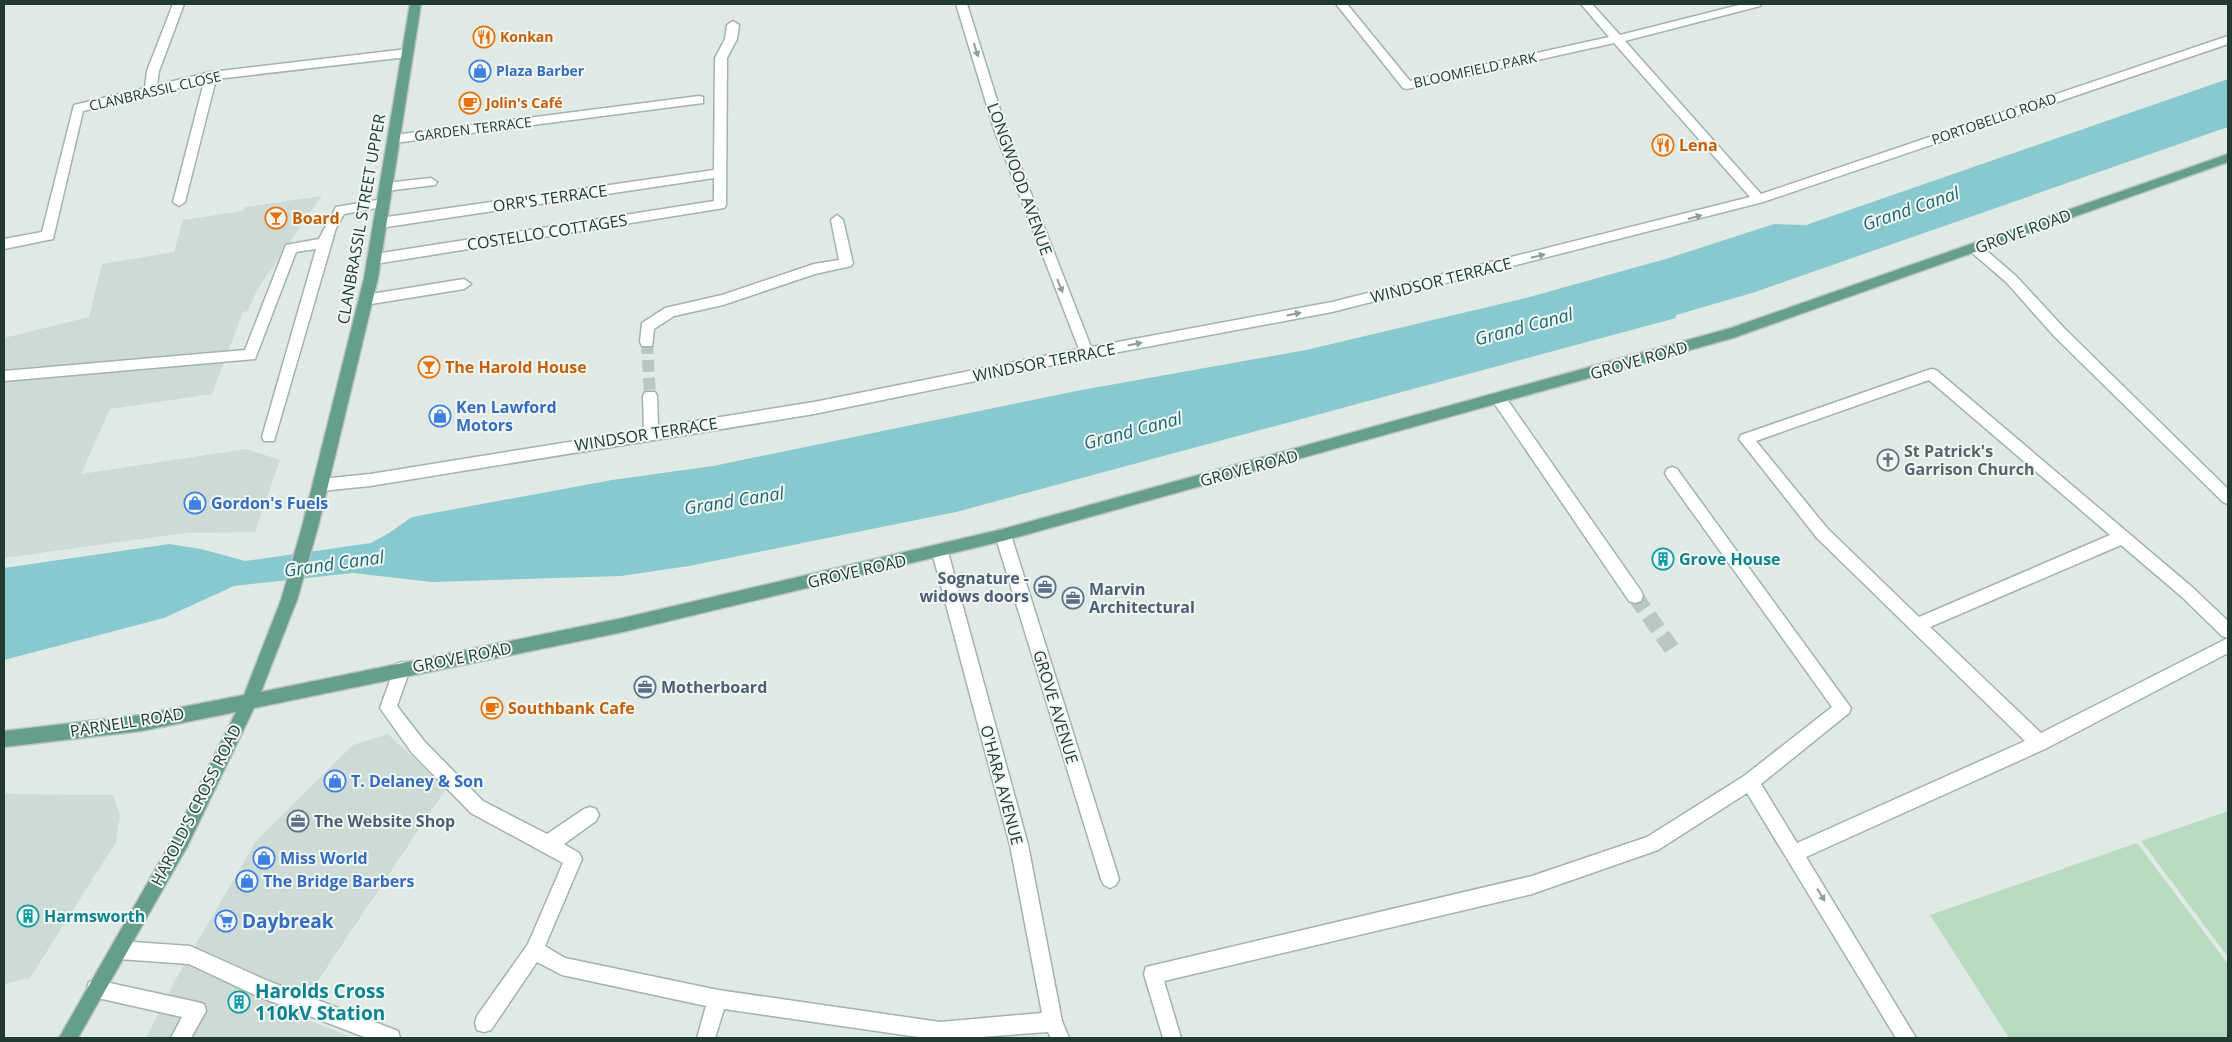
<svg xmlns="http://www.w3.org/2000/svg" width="2232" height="1042" viewBox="0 0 2232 1042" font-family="'Open Sans',sans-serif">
<rect width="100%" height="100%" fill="#dfeae5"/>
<path fill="#cedad4" d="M 322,196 L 257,290 L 248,311 L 243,312 L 212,394 L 110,409 L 81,474 L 246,449 L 280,460 L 255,532 L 185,533 L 4,558 L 4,338 L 89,317 L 102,264 L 174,252 L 183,220 L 243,211 L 245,207 Z
M 388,734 L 446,789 L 295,1015 L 354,1038 L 146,1038 L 177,977 L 256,841 L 353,745 Z
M 4,794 L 113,795 L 120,815 L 116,842 L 30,978 L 4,984 Z"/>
<path fill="#b8dbc0" d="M 2228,811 L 2228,957 L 2141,841 Z
M 2137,843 L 2228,964 L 2228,1038 L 2009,1038 L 1930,915 Z"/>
<path fill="#88c8cf" d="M 2228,79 L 2228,127 L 1752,293 L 1676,315 L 1676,318 L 956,512 L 689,566 L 621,576 L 432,582 L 353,573 L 234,586 L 164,618 L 4,660 L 4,568 L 169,544 L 201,549 L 245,561 L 371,543 L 389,533 L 412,517 L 612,480 L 713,466 L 1076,391 L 1306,350 L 1526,298 L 1669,258 L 1774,224 L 1806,225 Z"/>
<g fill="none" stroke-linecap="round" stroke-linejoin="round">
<path stroke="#b9c7c1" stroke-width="12" stroke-dasharray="12 6" stroke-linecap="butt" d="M 647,342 L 650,396"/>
<path stroke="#b9c7c1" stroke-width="16" stroke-dasharray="16 8" stroke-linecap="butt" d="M 1635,596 L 1674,652"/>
<g stroke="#a2b2ac" stroke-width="3">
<path id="minor" d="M 173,4 L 184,4 L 159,71 L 157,85 L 211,72 L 407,49 L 413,53 L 407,57 L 216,79 L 185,202 L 179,206 L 173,202 L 204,82 L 83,111 L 53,239 L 4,249 L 4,239 L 42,232 L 74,105 L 145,88 L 147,71 Z
M 956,4 L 967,4 L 1007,132 L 1091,347 L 1332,302 L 1750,197 L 1614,43 L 1407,89 L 1403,88 L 1336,4 L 1347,4 L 1410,81 L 1609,37 L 1581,4 L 1592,4 L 1620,35 L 1743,4 L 1761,4 L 1760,6 L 1625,41 L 1761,194 L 2228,36 L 2228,44 L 1763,202 L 1332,312 L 1087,358 L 814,414 L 370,486 L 321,491 L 316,489 L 314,485 L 316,481 L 321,479 L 370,474 L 644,430 L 643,396 L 645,392 L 655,392 L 657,396 L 658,427 L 814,402 L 1079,349 L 995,132 Z
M 733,21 L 739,25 L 737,39 L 727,58 L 726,205 L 724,208 L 375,264 L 370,262 L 368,259 L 370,256 L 375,254 L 714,201 L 714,178 L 380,228 L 374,223 L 380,218 L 714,170 L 715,58 L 725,39 L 727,25 Z
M 699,96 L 703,97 L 703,103 L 394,143 L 388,139 L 394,135 Z
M 431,178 L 437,182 L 435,185 L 386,191 L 380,187 L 386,183 Z
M 383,199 L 389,203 L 387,206 L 344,214 L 336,228 L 274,441 L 264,441 L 262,437 L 316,249 L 296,252 L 255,359 L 4,381 L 4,371 L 245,350 L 286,245 L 319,239 L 336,207 Z
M 837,215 L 843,220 L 853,263 L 851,266 L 815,274 L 723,305 L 674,316 L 654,329 L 652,346 L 642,346 L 640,342 L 642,323 L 665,308 L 722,295 L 814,264 L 839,260 L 831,220 Z
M 1975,243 L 1980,245 L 2016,276 L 2064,328 L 2228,489 L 2228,504 L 2223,502 L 2054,336 L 2006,282 L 1970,251 L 1969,248 Z
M 464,279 L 471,284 L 464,289 L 365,305 L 358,300 L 365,295 Z
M 1931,369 L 1936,370 L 2192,587 L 2228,621 L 2228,653 L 2045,749 L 1806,857 L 1916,1038 L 1896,1038 L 1747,793 L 1658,850 L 1532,894 L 1164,981 L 1181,1038 L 1163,1038 L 1144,974 L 1146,967 L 1532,876 L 1647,837 L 1744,776 L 1832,707 L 1667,477 L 1665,473 L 1667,469 L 1672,467 L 1677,469 L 1851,708 L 1849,713 L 1761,784 L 1797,843 L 2025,741 L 1817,538 L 1739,439 L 1741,435 ZM 1929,380 L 2110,535 L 1919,617 L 1827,528 L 1756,441 ZM 2121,545 L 2182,597 L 2222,636 L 2228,638 L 2041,733 L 1930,627 Z
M 1499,393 L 1504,395 L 1641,591 L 1643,596 L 1641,601 L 1635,603 L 1629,601 L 1494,403 L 1492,399 L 1494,395 Z
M 1003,529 L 1008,530 L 1011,535 L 1119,879 L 1116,885 L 1110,888 L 1104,885 L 1101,879 L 995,535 L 998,530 Z
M 940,545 L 945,547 L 948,552 L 1028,845 L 1062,1021 L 1069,1038 L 1051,1038 L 1048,1032 L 967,1038 L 925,1038 L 724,1009 L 715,1038 L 697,1038 L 706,1006 L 562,975 L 537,962 L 491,1030 L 484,1032 L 477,1030 L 475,1023 L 477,1016 L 528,944 L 563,863 L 471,813 L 412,753 L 380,708 L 396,664 L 402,662 L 408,664 L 410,669 L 397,706 L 424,741 L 483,801 L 547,834 L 584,809 L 590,807 L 596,809 L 599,815 L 596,821 L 564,844 L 579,853 L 582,859 L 545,946 L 565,958 L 718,990 L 940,1022 L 1042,1013 L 1010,845 L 932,552 L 935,547 Z
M 119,941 L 190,946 L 268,981 L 398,1031 L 400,1038 L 367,1038 L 257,996 L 189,964 L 119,959 L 113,956 L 110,950 L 113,944 Z
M 96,980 L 197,1002 L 204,1004 L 206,1011 L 191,1038 L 171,1038 L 182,1017 L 89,996 L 87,989 L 89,982 Z"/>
</g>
<g stroke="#bcc4c2" stroke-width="3">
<path id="major" d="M 410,4 L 421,4 L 378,278 L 318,527 L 297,600 L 261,692 L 623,618 L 1003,529 L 1731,328 L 2228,154 L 2228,162 L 1733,338 L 1003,541 L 623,632 L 254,708 L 187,847 L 78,1038 L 59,1038 L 175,835 L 236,712 L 141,731 L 4,747 L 4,731 L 141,715 L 244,695 L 281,600 L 302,527 L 364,278 Z"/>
</g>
<use href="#minor" fill="#fff" fill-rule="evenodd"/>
<use href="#major" fill="#659f8c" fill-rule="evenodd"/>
</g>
<defs><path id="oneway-solid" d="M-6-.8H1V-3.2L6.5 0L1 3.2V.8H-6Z" transform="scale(1.25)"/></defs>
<g fill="#909c98">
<use href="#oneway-solid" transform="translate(976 50) rotate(73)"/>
<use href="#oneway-solid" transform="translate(1695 217) rotate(-15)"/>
<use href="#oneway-solid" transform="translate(1538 256) rotate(-14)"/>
<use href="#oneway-solid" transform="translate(1060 286) rotate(68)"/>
<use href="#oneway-solid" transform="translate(1294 314) rotate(-11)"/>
<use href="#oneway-solid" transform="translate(1135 344) rotate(-11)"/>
<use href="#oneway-solid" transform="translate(1821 895) rotate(59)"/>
</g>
<defs>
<g id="restaurant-ring" transform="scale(1.125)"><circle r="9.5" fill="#f0f7f3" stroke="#e8710a" stroke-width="1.5"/><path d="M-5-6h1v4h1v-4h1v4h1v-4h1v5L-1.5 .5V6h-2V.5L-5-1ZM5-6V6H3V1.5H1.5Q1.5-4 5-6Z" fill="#e8710a"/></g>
<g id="shop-ring" transform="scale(1.125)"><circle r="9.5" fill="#f0f7f3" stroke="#3f7fe0" stroke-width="1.5"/><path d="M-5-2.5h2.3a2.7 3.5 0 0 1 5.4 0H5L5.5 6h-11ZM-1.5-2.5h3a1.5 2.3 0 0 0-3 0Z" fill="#3f7fe0"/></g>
<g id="cafe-ring" transform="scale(1.125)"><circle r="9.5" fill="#f0f7f3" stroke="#e8710a" stroke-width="1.5"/><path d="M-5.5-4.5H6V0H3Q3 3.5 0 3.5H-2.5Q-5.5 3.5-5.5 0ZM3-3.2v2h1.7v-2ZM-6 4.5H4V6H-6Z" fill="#e8710a"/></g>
<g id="bar-ring" transform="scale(1.125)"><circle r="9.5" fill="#f0f7f3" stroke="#e8710a" stroke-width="1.5"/><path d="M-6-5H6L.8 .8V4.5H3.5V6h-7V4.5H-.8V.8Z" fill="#e8710a"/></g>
<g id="church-ring" transform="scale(1.125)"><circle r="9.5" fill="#f0f7f3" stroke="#6b7280" stroke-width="1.5"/><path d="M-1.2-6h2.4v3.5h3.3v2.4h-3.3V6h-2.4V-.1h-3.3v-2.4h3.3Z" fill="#6b7280"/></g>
<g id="building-ring" transform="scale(1.125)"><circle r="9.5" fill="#f0f7f3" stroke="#0f9aa8" stroke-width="1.5"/><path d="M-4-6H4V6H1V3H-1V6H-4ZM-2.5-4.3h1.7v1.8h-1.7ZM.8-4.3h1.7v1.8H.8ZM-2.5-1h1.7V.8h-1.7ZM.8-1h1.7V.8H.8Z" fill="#0f9aa8"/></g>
<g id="office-ring" transform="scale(1.125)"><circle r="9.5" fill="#f0f7f3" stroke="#5c6f8a" stroke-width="1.5"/><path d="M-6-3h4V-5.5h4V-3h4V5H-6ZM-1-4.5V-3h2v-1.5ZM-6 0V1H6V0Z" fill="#5c6f8a"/></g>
<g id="supermarket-ring" transform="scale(1.125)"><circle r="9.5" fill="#f0f7f3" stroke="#3f7fe0" stroke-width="1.5"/><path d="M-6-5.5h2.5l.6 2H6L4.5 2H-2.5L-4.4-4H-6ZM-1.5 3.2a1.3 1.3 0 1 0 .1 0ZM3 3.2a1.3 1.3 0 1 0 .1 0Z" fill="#3f7fe0"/></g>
</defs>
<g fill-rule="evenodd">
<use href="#restaurant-ring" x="484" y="37"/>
<use href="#shop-ring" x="480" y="71"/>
<use href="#cafe-ring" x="470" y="103"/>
<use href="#restaurant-ring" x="1663" y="145"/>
<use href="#bar-ring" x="276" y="218"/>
<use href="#bar-ring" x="429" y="367"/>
<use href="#shop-ring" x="440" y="416"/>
<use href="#church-ring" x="1888" y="460"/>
<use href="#shop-ring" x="195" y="503"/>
<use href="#building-ring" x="1663" y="559"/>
<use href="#office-ring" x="1045" y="587"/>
<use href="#office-ring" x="1073" y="598"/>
<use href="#office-ring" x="645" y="687"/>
<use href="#cafe-ring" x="492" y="708"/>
<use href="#shop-ring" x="335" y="781"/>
<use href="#office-ring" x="298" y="821"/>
<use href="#shop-ring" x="264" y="858"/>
<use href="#shop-ring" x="247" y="881"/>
<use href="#building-ring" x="28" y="916"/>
<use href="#supermarket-ring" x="226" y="921"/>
<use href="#building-ring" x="239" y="1002"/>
</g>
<g text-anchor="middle" stroke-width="4" stroke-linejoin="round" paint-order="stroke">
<g font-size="14" font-weight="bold" fill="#c56008" stroke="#f0f7f3" text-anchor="start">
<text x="500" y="42">Konkan</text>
<text x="486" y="108">Jolin's Café</text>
</g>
<g font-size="14" fill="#213a32" stroke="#f0f7f3">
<text transform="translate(1475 70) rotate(-12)" y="5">BLOOMFIELD PARK</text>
<text transform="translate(155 91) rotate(-13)" y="5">CLANBRASSIL CLOSE</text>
<text transform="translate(1994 119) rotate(-19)" y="5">PORTOBELLO ROAD</text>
<text transform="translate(473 129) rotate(-7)" y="5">GARDEN TERRACE</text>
</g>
<g font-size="14" font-weight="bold" fill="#366cbe" stroke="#f0f7f3" text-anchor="start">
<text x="496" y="76">Plaza Barber</text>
</g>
<g font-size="16" font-weight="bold" fill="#c56008" stroke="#f0f7f3" text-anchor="start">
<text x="1679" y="151">Lena</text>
<text x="292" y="224">Board</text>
<text x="445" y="373">The Harold House</text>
<text x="508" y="714">Southbank Cafe</text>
</g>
<g font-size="16" fill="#213a32" stroke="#f0f7f3">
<text transform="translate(1020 179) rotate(70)" y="6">LONGWOOD AVENUE</text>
<text transform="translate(550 198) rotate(-8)" y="6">ORR'S TERRACE</text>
<text transform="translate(361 219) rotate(-80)" y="6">CLANBRASSIL STREET UPPER</text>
<text transform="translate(2023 231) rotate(-20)" y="6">GROVE ROAD</text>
<text transform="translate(547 232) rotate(-9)" y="6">COSTELLO COTTAGES</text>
<text transform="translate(1441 280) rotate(-14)" y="6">WINDSOR TERRACE</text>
<text transform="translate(1639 360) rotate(-16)" y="6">GROVE ROAD</text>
<text transform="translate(1044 362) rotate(-11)" y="6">WINDSOR TERRACE</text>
<text transform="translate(646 434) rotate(-9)" y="6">WINDSOR TERRACE</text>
<text transform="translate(1249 468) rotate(-15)" y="6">GROVE ROAD</text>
<text transform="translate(857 571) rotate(-13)" y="6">GROVE ROAD</text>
<text transform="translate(462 657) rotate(-11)" y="6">GROVE ROAD</text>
<text transform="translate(1056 707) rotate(73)" y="6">GROVE AVENUE</text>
<text transform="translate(127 722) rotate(-9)" y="6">PARNELL ROAD</text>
<text transform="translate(1002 785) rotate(75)" y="6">O'HARA AVENUE</text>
<text transform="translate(196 805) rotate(-63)" y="6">HAROLD'S CROSS ROAD</text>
</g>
<g font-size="16" font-weight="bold" fill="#366cbe" stroke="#f0f7f3" text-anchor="start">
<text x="456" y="413">Ken Lawford<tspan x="456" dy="18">Motors</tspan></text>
<text x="211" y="509">Gordon's Fuels</text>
<text x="351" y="787">T. Delaney &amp; Son</text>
<text x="280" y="864">Miss World</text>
<text x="263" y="887">The Bridge Barbers</text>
</g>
<g font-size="16" font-weight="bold" fill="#5b616d" stroke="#f0f7f3" text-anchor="start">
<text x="1904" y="457">St Patrick's<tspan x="1904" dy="18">Garrison Church</tspan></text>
</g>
<g font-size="16" font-weight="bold" fill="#0d838f" stroke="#f0f7f3" text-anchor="start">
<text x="1679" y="565">Grove House</text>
<text x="44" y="922">Harmsworth</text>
</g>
<g font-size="16" font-weight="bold" fill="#4e5e75" stroke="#f0f7f3" text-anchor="start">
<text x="1029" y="584" text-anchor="end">Sognature -<tspan x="1029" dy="18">widows doors</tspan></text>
<text x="1089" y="595">Marvin<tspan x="1089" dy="18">Architectural</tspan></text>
<text x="661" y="693">Motherboard</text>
<text x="314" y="827">The Website Shop</text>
</g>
<g font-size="18" font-style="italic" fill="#1d6a74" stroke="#f0f7f3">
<text transform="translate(1911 209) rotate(-19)" y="6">Grand Canal</text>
<text transform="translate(1524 327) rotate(-15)" y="6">Grand Canal</text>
<text transform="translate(1133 431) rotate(-15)" y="6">Grand Canal</text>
<text transform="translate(734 501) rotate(-9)" y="6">Grand Canal</text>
<text transform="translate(334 564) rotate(-8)" y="6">Grand Canal</text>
</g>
<g font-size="19" font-weight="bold" fill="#366cbe" stroke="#f0f7f3" text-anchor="start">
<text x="242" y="928">Daybreak</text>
</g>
<g font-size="19" font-weight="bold" fill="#0d838f" stroke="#f0f7f3" text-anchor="start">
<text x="255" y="998">Harolds Cross<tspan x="255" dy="22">110kV Station</tspan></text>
</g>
</g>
<rect width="2232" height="1042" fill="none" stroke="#213a32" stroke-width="10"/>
</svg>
